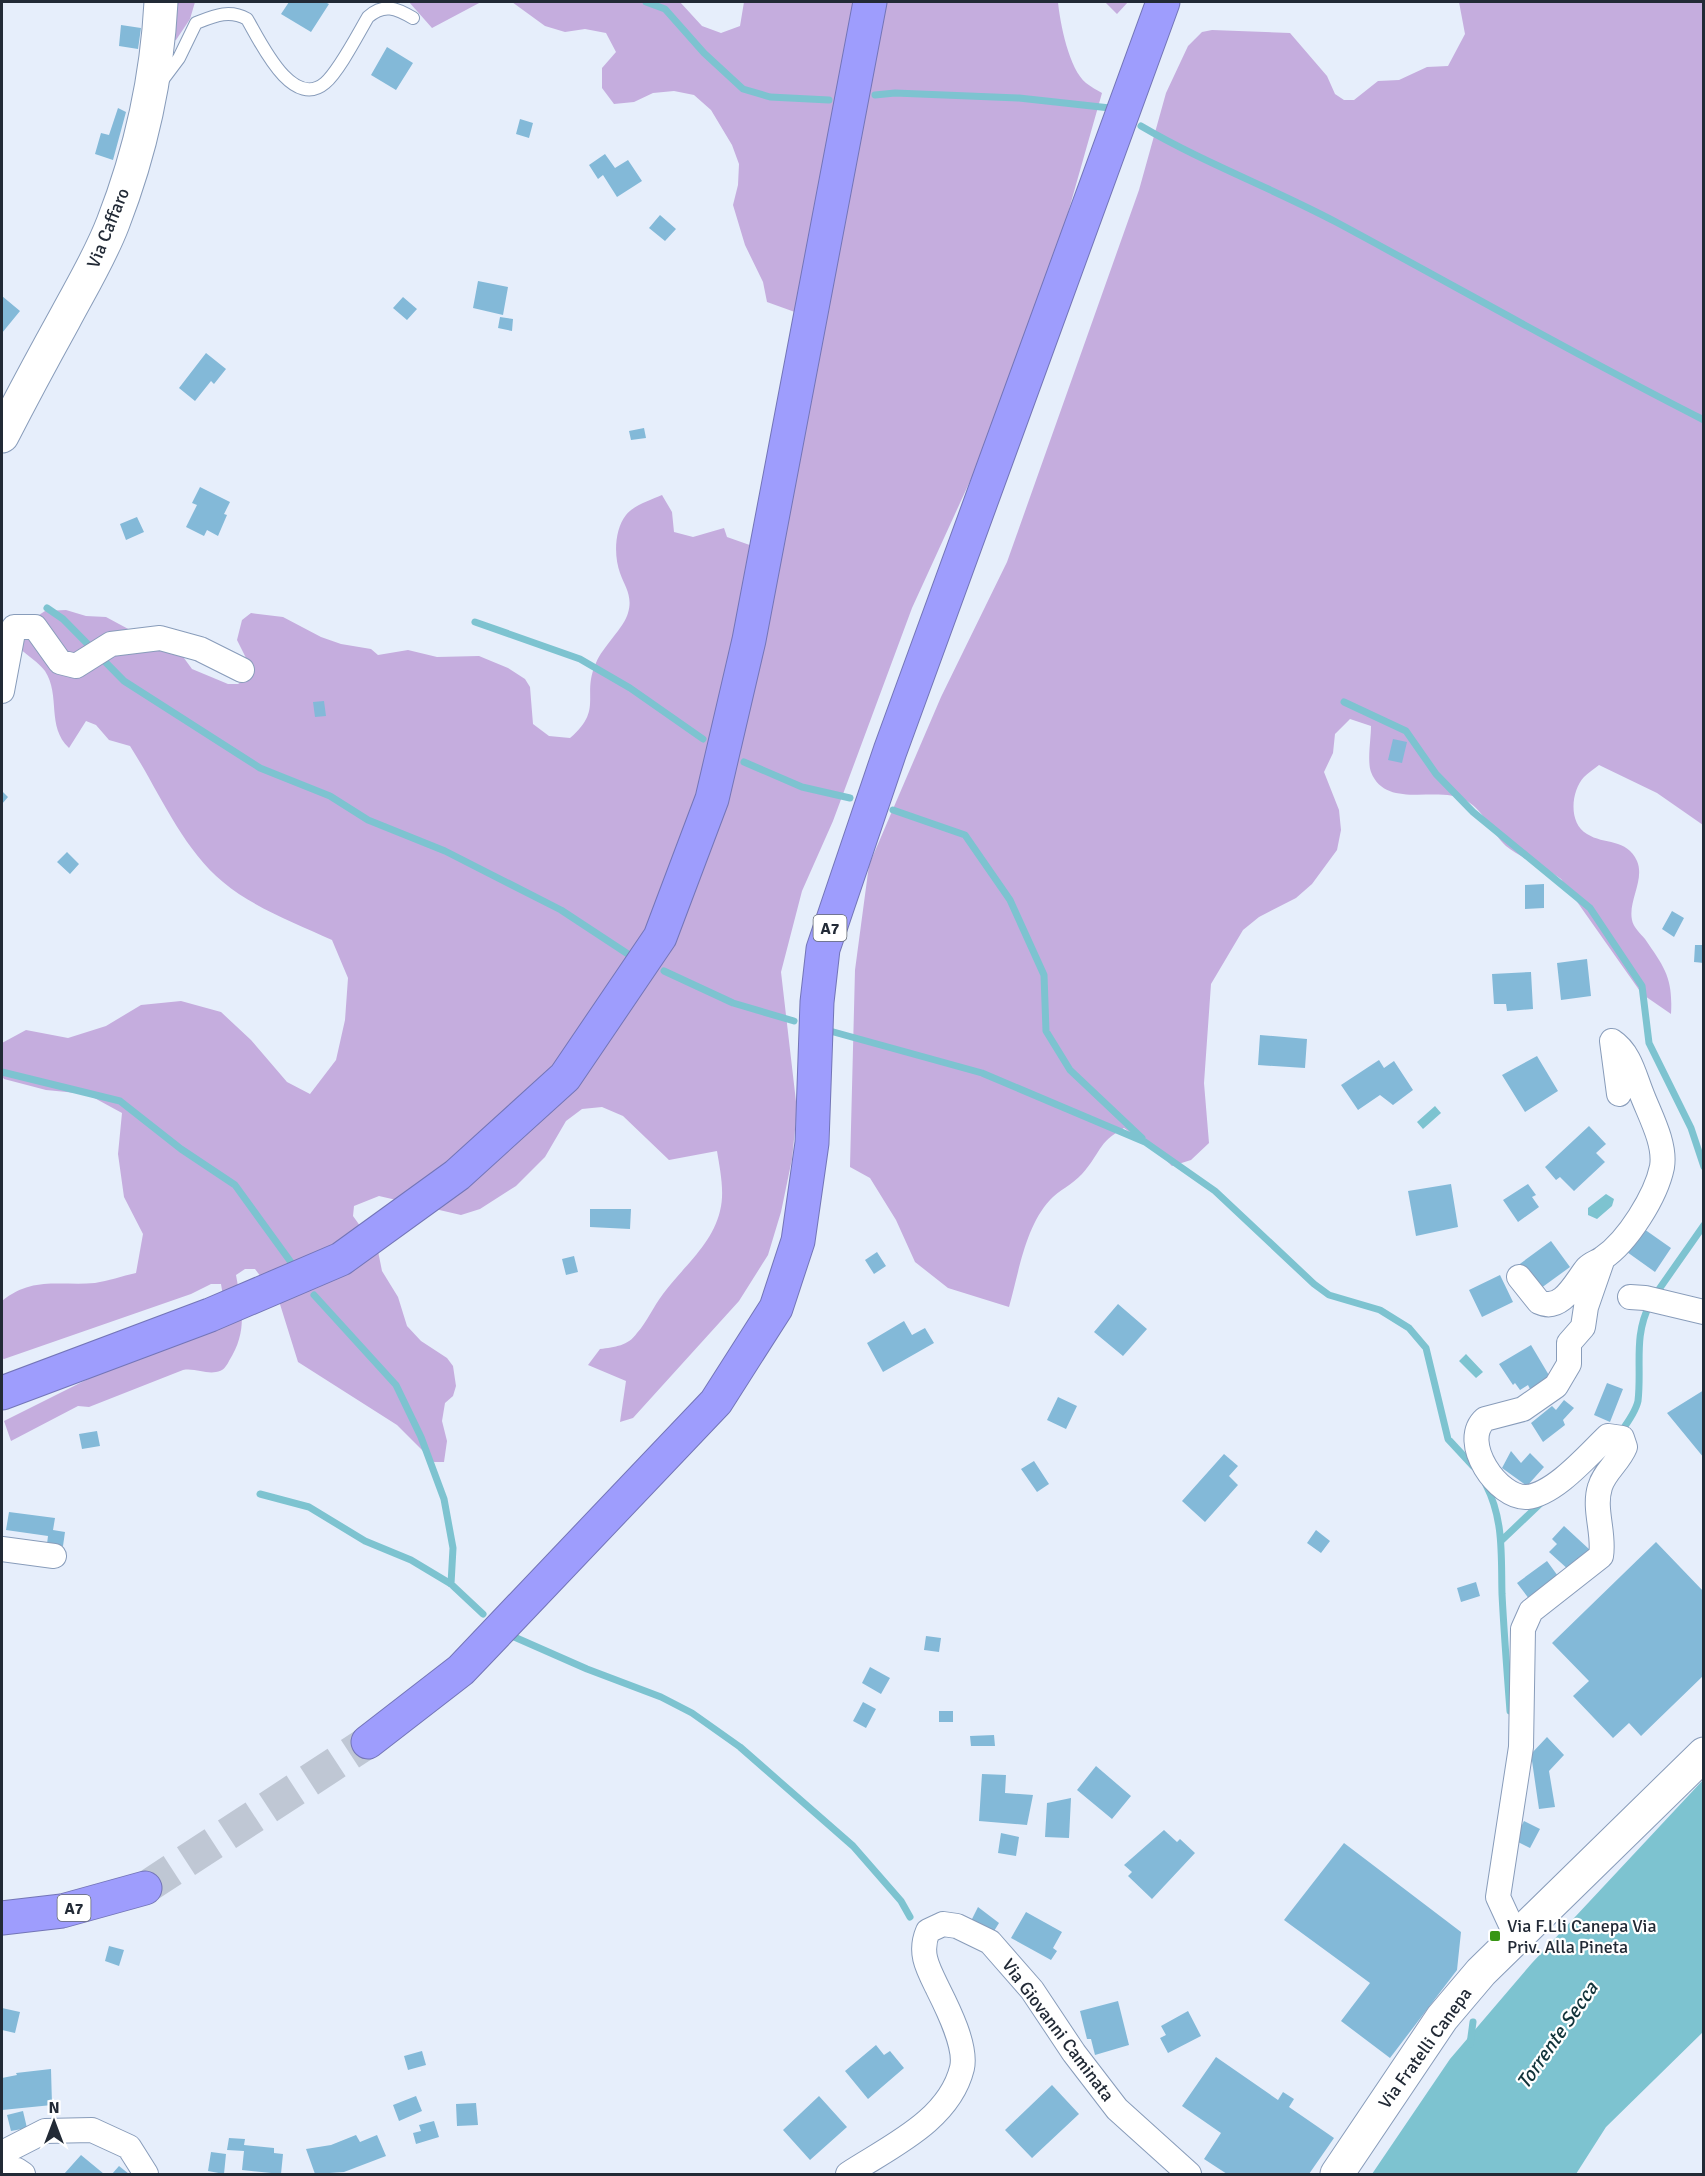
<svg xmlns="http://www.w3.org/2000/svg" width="1705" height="2176" viewBox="0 0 1705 2176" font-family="Signika,sans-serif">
<rect width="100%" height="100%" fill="#e6eefb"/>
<path fill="#c5adde" d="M 168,2 L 195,2 L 190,19 L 176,40 L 169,42 Z
M 409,2 L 481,2 L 432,28 Z
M 512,2 L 680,2 L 702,26 L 721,33 L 740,26 L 744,2 L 1058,2 C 1060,23 1069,69 1086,83 C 1091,87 1097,90 1102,93 L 1056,255 L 981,457 L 912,608 L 833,821 L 802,891 L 781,972 L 797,1110 L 792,1159 L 781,1212 L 768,1255 L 739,1301 L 633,1418 L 620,1422 L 626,1381 L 588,1365 L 600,1349 C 615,1347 628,1346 637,1333 C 647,1322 653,1307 663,1294 C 682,1268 712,1245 720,1211 C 725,1192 720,1170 717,1151 L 669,1160 L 623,1116 L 602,1107 L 582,1109 L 566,1121 L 545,1157 L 516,1186 L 480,1209 L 461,1215 L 379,1196 L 354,1206 L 353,1216 L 378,1251 L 382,1271 L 398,1297 L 407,1326 L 421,1341 L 447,1358 L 453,1366 L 456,1386 L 453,1396 L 445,1403 L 442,1421 L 447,1441 L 444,1462 L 434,1462 L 397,1425 L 298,1362 L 279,1301 L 255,1269 L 245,1269 L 236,1275 C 242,1308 248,1331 229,1361 C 226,1367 223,1371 216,1372 C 206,1374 195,1368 183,1370 L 89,1407 L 78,1406 L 11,1441 L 4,1421 L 100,1373 L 227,1320 L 221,1284 L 211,1284 L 191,1294 L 4,1359 L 2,1358 L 2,1301 C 32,1276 60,1286 95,1283 C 108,1281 122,1276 136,1273 L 143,1234 L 124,1197 L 118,1154 L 122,1113 L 87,1094 L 46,1090 L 4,1079 L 2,1076 L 2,1043 L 26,1030 L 68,1038 L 106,1026 L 141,1005 L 181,1001 L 221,1012 L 251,1040 L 287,1082 L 310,1094 L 336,1060 L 345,1020 L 348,978 L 332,940 C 295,923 254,908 223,882 C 181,847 159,791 130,746 L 109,740 L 96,725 L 86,721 L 69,748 C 46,726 61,696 45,671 C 39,663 27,655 20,649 L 36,617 L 45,611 L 66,610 L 86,616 L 106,617 L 132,631 L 170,639 L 192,669 L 228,684 L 238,684 L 247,678 L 251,668 L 237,640 L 242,620 L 251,613 L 283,617 L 321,637 L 341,644 L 371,649 L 378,655 L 408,650 L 437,657 L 479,656 L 508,668 L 525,679 L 530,687 L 533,724 L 549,736 L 570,738 C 604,709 581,696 596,663 C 603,646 624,628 628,613 C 633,596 625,587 620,573 C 614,557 614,530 626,515 C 634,505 651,500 662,495 L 672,512 L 674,532 L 693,537 L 724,528 L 727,537 L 761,549 L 817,320 L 767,302 L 763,282 L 745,245 L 733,205 L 738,185 L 739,164 L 732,145 L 711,110 L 694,95 L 674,91 L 653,93 L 634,102 L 614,104 L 602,88 L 602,68 L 616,52 L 606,33 L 585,29 L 565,32 L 545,26 Z
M 1105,2 L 1128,2 L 1117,14 Z
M 1459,2 L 1703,2 L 1703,825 L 1657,793 L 1599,765 C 1594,769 1588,773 1584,777 C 1571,791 1568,823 1587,834 C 1604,845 1627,838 1637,861 C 1645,880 1628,901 1632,920 C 1633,927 1641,934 1645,939 C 1665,968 1673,978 1671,1014 L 1642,994 L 1561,879 C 1544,866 1522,859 1506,846 C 1491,832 1485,812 1467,801 C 1440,784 1386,811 1371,772 C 1367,761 1371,739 1371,726 L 1350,719 L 1335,734 L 1333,753 L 1324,772 L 1339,810 L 1341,830 L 1337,850 L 1312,884 L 1296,898 L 1259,917 L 1243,930 L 1211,984 L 1204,1083 L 1209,1143 L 1191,1160 L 1172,1166 L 1158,1152 L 1124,1128 C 1097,1143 1101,1153 1082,1174 C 1072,1185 1059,1190 1050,1200 C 1025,1227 1019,1272 1009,1307 L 948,1288 L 915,1262 L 896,1220 L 870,1178 L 850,1167 L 855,970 L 869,865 L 941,697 L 1007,562 L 1139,190 L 1166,93 L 1188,46 L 1202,32 L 1212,30 L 1290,33 L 1327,76 L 1335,94 L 1344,100 L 1354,100 L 1378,81 L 1399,80 L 1427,67 L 1448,66 L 1465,34 Z"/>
<path fill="#7dc3d0" d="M 1435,1106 L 1441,1113 L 1423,1129 L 1417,1122 Z
M 1606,1194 L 1614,1199 L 1612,1206 L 1597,1219 L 1588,1215 L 1588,1208 Z
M 1466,1354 L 1483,1372 L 1476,1378 L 1459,1361 Z
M 1703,1780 L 1703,2032 L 1606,2127 L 1576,2174 L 1372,2174 L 1450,2059 L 1532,1963 Z"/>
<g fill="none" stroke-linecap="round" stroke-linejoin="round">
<path stroke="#7dc3d0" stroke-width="7" d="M 646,2 L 665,9 L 704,53 L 743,89 L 770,97 L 829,100
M 875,95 L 895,93 L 1019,98 L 1110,108
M 1141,126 C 1204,163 1272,188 1336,222 C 1459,288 1579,357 1704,420
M 47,608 L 63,619 L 124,681 L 260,768 L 330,796 L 368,820 L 445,851 L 561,910 L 634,958
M 475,622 L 580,659 L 630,688 L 703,739
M 1344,702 L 1406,731 L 1436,774 L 1473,812 L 1590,908 L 1642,986 L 1649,1043 L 1691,1128 L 1704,1167
M 744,762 L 802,787 L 850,798
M 893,810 L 965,835 L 1010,900 L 1044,975 L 1046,1031 L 1070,1070 L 1142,1138
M 664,971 L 733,1003 L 794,1021
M 830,1031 L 982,1073 L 1145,1142 L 1215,1191 L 1314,1284 L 1329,1295 L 1380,1310 L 1409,1328 L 1426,1348 L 1448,1439 L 1473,1466
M 2,1072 L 120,1101 L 181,1149 L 235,1185 L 293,1265
M 314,1295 L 396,1385 L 421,1437 L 444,1499 L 453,1548 L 451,1584
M 1655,1295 L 1704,1225
M 1620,1433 C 1626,1425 1636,1410 1638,1401 C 1642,1367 1633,1336 1650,1304
M 1486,1485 C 1504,1520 1501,1556 1502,1594 C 1504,1633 1507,1672 1510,1711
M 260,1494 L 309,1507 L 365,1541 L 411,1560 L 451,1584 L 483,1614
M 1502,1540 L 1542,1502
M 512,1636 L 587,1669 L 661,1697 L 692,1713 L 740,1747 L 853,1846 L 901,1901 L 910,1917
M 1470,2044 L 1473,2022"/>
</g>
<path fill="#83b9d8" d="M 289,2 L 325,2 L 329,4 L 311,32 L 281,14 Z
M 121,25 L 141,28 L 138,49 L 119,46 Z
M 387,47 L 413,63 L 396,90 L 371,75 Z
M 118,108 L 126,112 L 113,160 L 95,154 L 101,133 L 109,135 Z
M 520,119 L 533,123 L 529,138 L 516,134 Z
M 605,154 L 615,168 L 628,160 L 642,181 L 617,197 L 603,175 L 598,179 L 589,165 Z
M 660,215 L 676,229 L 665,241 L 649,228 Z
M 478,281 L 508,287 L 503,315 L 473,308 Z
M 2,296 L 20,311 L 2,333 Z
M 403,297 L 417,309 L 407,320 L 393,308 Z
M 500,317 L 513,319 L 512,331 L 498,328 Z
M 206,353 L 226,369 L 214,384 L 211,381 L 195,401 L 179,388 Z
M 644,428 L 646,438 L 631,440 L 629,431 Z
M 200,487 L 230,502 L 224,514 L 227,515 L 218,536 L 207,530 L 204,536 L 186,527 L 197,505 L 192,503 Z
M 137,517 L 144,532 L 126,540 L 120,524 Z
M 324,701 L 326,716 L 315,717 L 313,702 Z
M 1393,739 L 1407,742 L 1402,763 L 1388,760 Z
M 2,791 L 8,797 L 2,804 Z
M 67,852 L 79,864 L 70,874 L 57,862 Z
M 1544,884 L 1544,908 L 1525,909 L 1525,885 Z
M 1672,911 L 1684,918 L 1674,937 L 1662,929 Z
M 1695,945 L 1704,945 L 1704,963 L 1694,962 Z
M 1587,959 L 1591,996 L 1561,1000 L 1557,963 Z
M 1531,972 L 1533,1009 L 1507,1011 L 1506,1004 L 1494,1004 L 1492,974 Z
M 1260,1035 L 1307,1039 L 1305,1068 L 1258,1065 Z
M 1537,1056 L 1558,1091 L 1525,1112 L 1502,1075 Z
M 1379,1060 L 1384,1068 L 1394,1061 L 1413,1090 L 1393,1105 L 1380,1095 L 1358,1110 L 1341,1085 Z
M 1589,1126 L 1606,1144 L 1596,1153 L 1605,1162 L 1574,1191 L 1560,1177 L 1556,1180 L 1545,1167 Z
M 1451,1184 L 1458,1227 L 1416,1236 L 1408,1191 Z
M 1528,1184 L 1536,1195 L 1532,1197 L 1539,1207 L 1518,1222 L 1503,1200 Z
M 590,1209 L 631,1209 L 630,1229 L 590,1227 Z
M 1644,1229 L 1671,1248 L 1655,1272 L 1627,1252 Z
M 1551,1241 L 1570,1267 L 1537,1291 L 1517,1266 Z
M 877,1252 L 886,1266 L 874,1274 L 865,1260 Z
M 574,1256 L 578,1272 L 566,1275 L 562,1259 Z
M 1500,1275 L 1513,1302 L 1482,1317 L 1469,1290 Z
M 1118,1304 L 1147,1329 L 1123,1356 L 1094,1332 Z
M 904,1321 L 912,1335 L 925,1328 L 934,1343 L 883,1372 L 867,1343 Z
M 1531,1345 L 1550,1377 L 1530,1389 L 1528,1385 L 1520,1390 L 1515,1383 L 1513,1385 L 1499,1364 Z
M 1607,1383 L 1623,1389 L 1610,1422 L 1594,1415 Z
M 1704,1390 L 1704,1458 L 1667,1413 Z
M 1058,1397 L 1077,1406 L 1066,1429 L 1047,1420 Z
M 1564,1400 L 1574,1408 L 1563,1420 L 1565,1425 L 1543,1442 L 1531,1423 L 1552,1406 L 1556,1410 Z
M 97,1431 L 100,1446 L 82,1449 L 79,1434 Z
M 1511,1451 L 1521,1463 L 1530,1453 L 1544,1467 L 1527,1486 L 1502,1468 Z
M 1224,1454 L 1238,1466 L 1229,1476 L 1238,1485 L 1205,1522 L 1182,1501 Z
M 1034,1461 L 1049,1484 L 1037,1492 L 1021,1469 Z
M 9,1512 L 55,1518 L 53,1530 L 65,1532 L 63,1546 L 47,1544 L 48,1536 L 6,1530 Z
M 1564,1526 L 1590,1550 L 1570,1571 L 1549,1552 L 1557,1544 L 1552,1539 Z
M 1316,1530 L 1330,1541 L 1321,1553 L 1307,1543 Z
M 1656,1542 L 1704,1592 L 1704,1675 L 1641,1736 L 1629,1723 L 1613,1738 L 1573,1696 L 1589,1681 L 1552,1643 Z
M 1547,1561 L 1563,1583 L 1533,1604 L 1517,1583 Z
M 1476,1582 L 1480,1596 L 1461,1602 L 1457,1588 Z
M 926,1636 L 941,1638 L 939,1652 L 924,1650 Z
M 870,1667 L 890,1678 L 881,1694 L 862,1683 Z
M 863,1702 L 876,1709 L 866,1728 L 853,1721 Z
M 939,1711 L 953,1711 L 953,1722 L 939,1722 Z
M 994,1735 L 995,1746 L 971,1746 L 970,1736 Z
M 1547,1737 L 1564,1755 L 1549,1771 L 1555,1807 L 1539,1809 L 1531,1754 Z
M 1096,1766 L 1131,1796 L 1112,1819 L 1077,1790 Z
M 982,1774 L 1006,1775 L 1005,1793 L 1033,1795 L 1027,1825 L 979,1821 Z
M 1071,1798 L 1069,1838 L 1045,1837 L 1047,1803 Z
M 1524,1821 L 1540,1829 L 1530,1848 L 1514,1840 Z
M 1164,1830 L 1177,1842 L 1180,1839 L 1195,1853 L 1152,1899 L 1128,1876 L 1132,1872 L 1124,1865 Z
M 1001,1833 L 1019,1837 L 1016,1856 L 998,1853 Z
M 1344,1843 L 1461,1932 L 1457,1970 L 1390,2058 L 1341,2021 L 1370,1983 L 1284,1920 Z
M 978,1907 L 999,1923 L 991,1936 L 969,1925 Z
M 1026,1912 L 1062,1932 L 1053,1948 L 1057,1951 L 1051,1960 L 1011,1938 Z
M 109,1946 L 124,1950 L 119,1966 L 105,1961 Z
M 1118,2001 L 1129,2045 L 1095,2055 L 1091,2039 L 1087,2039 L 1080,2011 Z
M 2,2008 L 20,2012 L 15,2033 L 2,2030 Z
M 1188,2011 L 1201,2036 L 1168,2053 L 1160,2038 L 1166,2035 L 1161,2026 Z
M 876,2045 L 884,2055 L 890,2051 L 904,2068 L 868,2099 L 845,2071 Z
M 422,2051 L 426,2065 L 408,2070 L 404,2056 Z
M 1216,2057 L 1278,2100 L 1283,2092 L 1294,2099 L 1289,2107 L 1334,2138 L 1309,2174 L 1227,2174 L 1204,2159 L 1221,2133 L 1182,2106 Z
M 51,2069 L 52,2105 L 2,2110 L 2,2078 L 17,2075 L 16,2073 Z
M 1052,2085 L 1079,2114 L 1032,2158 L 1005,2130 Z
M 416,2096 L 422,2111 L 399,2121 L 393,2105 Z
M 819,2096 L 847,2127 L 810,2160 L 783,2130 Z
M 476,2103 L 478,2125 L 457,2126 L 456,2104 Z
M 23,2111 L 27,2128 L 11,2131 L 7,2115 Z
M 434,2121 L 439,2137 L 416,2144 L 413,2133 L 421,2131 L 419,2125 Z
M 356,2135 L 360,2142 L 377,2135 L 386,2156 L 344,2172 L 315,2174 L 306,2149 L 331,2145 Z
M 229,2138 L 245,2139 L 244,2145 L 274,2148 L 274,2153 L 283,2154 L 281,2174 L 242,2170 L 244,2151 L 227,2150 Z
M 211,2152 L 226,2154 L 224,2174 L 208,2171 Z
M 81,2155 L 104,2174 L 64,2174 Z
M 119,2166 L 129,2174 L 112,2174 Z"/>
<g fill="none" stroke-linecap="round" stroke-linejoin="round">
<path stroke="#bfc7d4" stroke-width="33" stroke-dasharray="33 16" stroke-linecap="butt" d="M 145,1888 L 368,1742"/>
<g stroke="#889cba" stroke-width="14">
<path id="lane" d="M 161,82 L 179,58 L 196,23 C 214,16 229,9 247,19 C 260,41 292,111 325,83 C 339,71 358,34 368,17 C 384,3 396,8 413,18"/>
</g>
<g stroke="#889cba" stroke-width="26">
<path id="street" d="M 2,691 L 14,627 L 35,627 L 60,662 L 76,666 L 111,644 L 160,638 L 200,649 L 242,670
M 1612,1041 L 1619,1094
M 1519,1277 L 1539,1302 C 1562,1313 1576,1281 1587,1268 C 1592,1263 1598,1262 1603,1258 C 1628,1241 1656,1196 1662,1167 C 1666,1143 1649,1114 1641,1092 C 1634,1074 1629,1052 1612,1041
M 1630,1297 L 1645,1298 L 1704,1312
M 2,1549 L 54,1556
M 1516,1936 L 1498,1897 L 1521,1747 L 1523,1629 L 1531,1611 L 1601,1556 C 1605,1534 1593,1509 1600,1487 C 1604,1472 1619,1462 1625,1447 L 1622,1438 L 1608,1436 C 1588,1455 1555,1494 1527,1497 C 1498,1499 1459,1442 1485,1419 L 1523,1409 L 1556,1386 L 1569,1364 L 1569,1343 L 1583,1327 L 1586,1307 L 1603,1258
M 2,2153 L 45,2131 L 92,2130 L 129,2147 L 146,2174
M 2,2169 L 17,2170 L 23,2174
M 848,2174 C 889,2147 949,2121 962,2068 C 967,2046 947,2007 937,1987 C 927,1967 919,1952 928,1931 L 943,1924 L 957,1926 L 990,1942 L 1032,1990 L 1074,2053 L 1117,2109 L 1189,2174"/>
</g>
<g stroke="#889cba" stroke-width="35">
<path id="secondary" d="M 2,436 C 22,397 43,358 64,320 C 81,288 100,257 113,223 C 141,151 157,78 161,2
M 1337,2174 L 1442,2018 L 1481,1972 L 1704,1754"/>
</g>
<g stroke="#7375b7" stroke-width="35">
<path id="highway" d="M 2,1393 L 210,1315 L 341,1259 L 457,1175 L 565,1077 L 660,937 L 712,799 L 749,640 L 870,2
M 368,1742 L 461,1670 L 716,1402 L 776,1308 L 798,1241 L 812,1143 L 817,1002 L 823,949 L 890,751 L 1163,2
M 2,1918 L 62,1911 L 145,1888"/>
</g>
<use href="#lane" stroke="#fff" stroke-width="12"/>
<use href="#street" stroke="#fff" stroke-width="24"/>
<use href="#secondary" stroke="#fff" stroke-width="33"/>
<use href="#highway" stroke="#9e9dfd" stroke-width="33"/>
</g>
<rect fill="#389615" stroke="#fff" stroke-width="2" x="1489" y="1930" width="12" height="12" rx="3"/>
<g text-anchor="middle" stroke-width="4.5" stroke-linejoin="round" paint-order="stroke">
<g fill="#fff" stroke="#646a72" stroke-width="1.5">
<rect x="813.5" y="915" width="33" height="26" rx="4.5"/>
<rect x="57.5" y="1895" width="33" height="26" rx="4.5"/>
</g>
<g font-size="16" font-weight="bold" fill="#222a36">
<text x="830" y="934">A7</text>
<text x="74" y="1914">A7</text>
</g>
<g font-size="18" fill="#222a36" stroke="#fff">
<text transform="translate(108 228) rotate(-68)" y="6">Via Caffaro</text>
<text transform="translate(1058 2030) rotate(53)" y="6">Via Giovanni Caminata</text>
<text transform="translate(1425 2048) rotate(-54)" y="6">Via Fratelli Canepa</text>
</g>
<g font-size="18" fill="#222a36" stroke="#fff" text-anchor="start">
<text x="1507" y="1932">Via F.Lli Canepa Via<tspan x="1507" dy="21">Priv. Alla Pineta</tspan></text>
</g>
<g font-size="20" font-style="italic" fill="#11333a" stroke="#fff">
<text transform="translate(1557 2035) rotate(-55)" y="7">Torrente Secca</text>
</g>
</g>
<rect width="1705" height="2176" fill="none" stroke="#222a36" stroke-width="6"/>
<g transform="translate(54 2122)" stroke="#ffffff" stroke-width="4.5" paint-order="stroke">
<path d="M0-4.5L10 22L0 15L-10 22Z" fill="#222a36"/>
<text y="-9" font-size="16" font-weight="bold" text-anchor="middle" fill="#222a36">N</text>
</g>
</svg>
